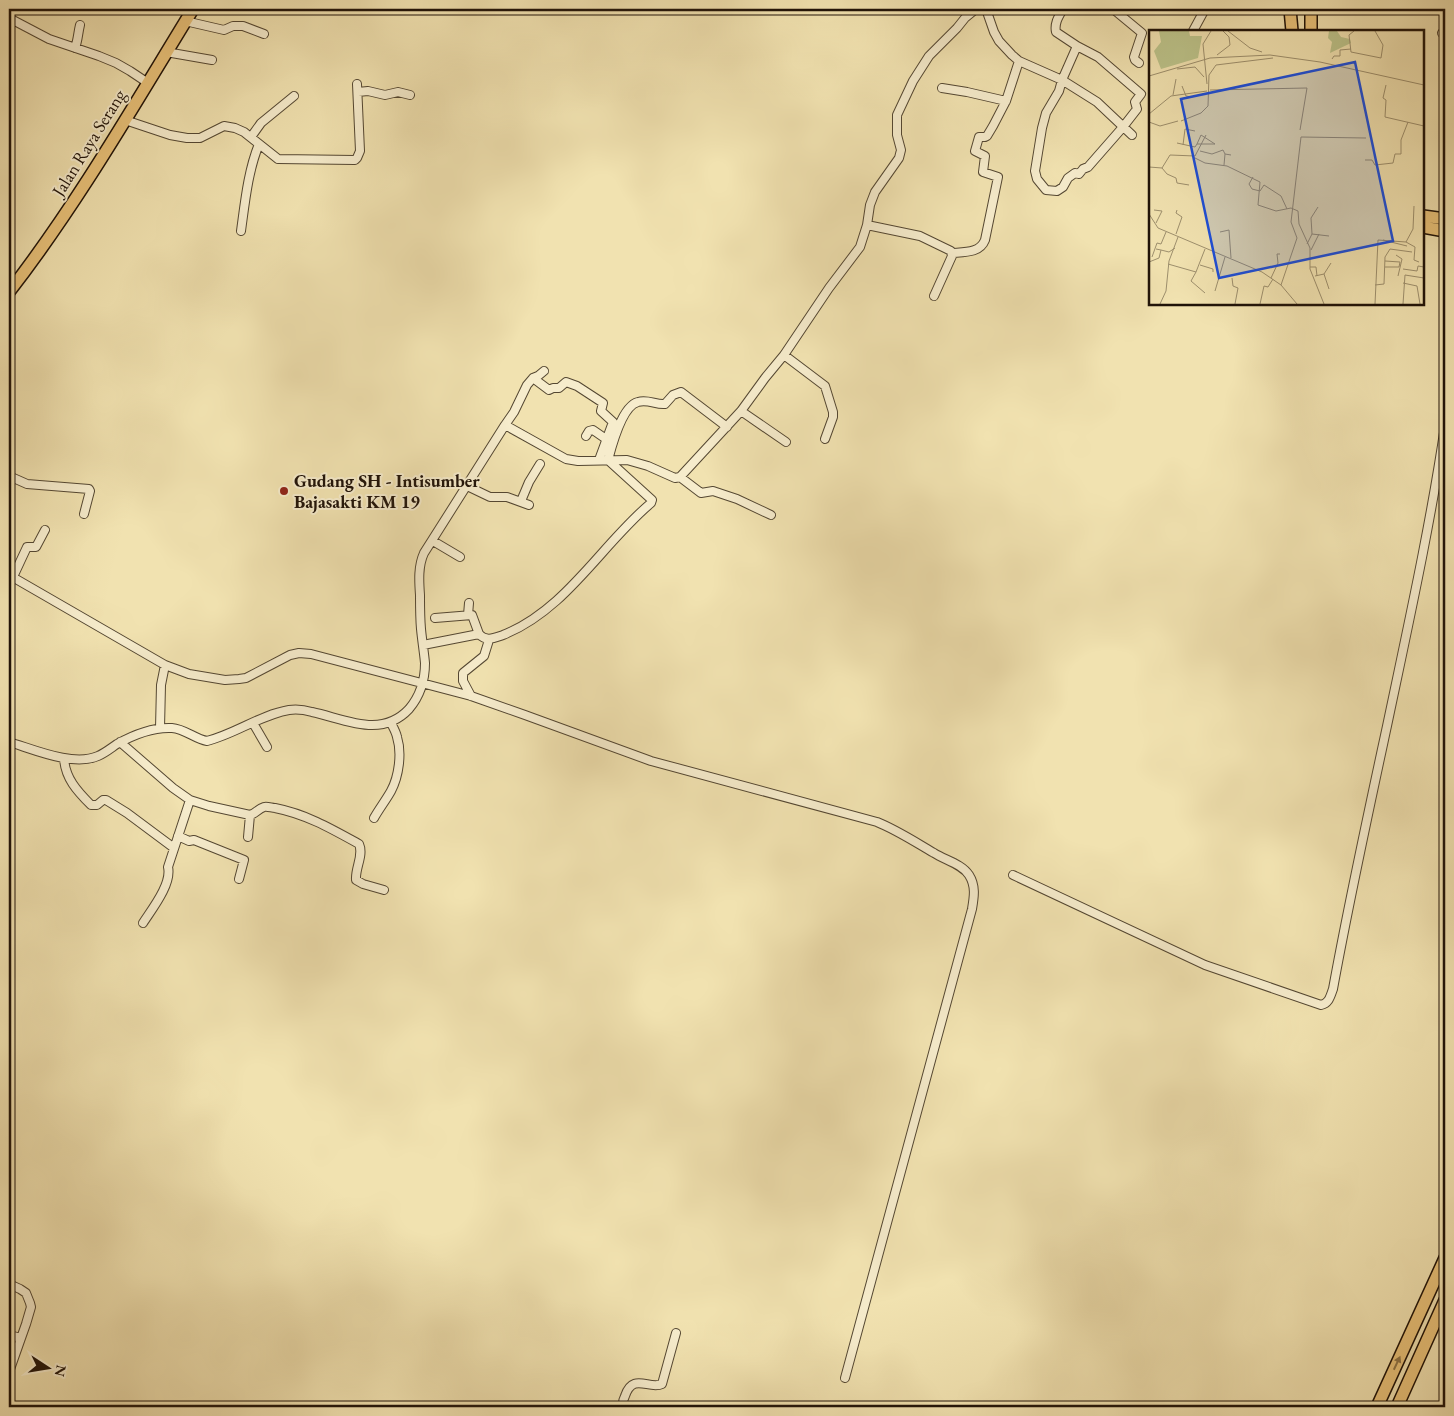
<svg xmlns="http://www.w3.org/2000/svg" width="1454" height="1416" viewBox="0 0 1454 1416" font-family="'EB Garamond',serif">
<rect width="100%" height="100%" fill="#f1e2b0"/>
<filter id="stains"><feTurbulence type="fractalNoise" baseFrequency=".004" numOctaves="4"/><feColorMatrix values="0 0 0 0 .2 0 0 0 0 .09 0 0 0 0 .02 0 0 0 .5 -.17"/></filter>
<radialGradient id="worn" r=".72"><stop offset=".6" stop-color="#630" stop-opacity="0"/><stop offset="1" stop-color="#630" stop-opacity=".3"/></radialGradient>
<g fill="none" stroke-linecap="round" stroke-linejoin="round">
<g stroke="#544732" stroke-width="10">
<path id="minor" d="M 986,9 L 994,32 L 999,41 L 1012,55 L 1019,61 L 1062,80 L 1097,102 L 1132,135
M 1063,9 C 1059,16 1054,23 1056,32 L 1077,46 L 1062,80 L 1059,91 L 1046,113 L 1042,128 L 1035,171 L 1037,179 L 1046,190 L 1057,191 L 1063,187 L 1068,178 L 1075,173 L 1079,174 L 1083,169 L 1088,167 L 1123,127 L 1137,109 L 1135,102 L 1141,94 L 1098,57 L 1077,46
M 1113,9 L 1142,33 L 1134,57 L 1135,60 L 1139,63
M 9,18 L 49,39 L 99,56 L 116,63 L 130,71 L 148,83
M 185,21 L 224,30 L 233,26 L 243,26 L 264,34
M 1193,31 L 1205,9
M 1442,33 L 1445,34
M 75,48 C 78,40 78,33 80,25
M 166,52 L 212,60
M 942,88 L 967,92 L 1006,101
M 358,92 L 368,91 L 385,95 L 398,92 L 410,95
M 125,120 L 170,135 L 187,138 L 200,138 L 224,126 L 235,128 L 244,132 L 278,159 L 355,160 L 357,158 L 360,151 L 357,84
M 251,137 L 261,123 L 294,96
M 867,225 L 920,236 L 951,251 L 952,256 L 934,296
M 241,231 C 245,202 248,171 259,144
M 952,253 C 965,252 980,253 985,240 L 998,177 L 983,172 L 985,156 L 975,151 L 979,137 L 985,137 L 987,136 L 993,126 L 1006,101 L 1019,61
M 784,355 L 825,386 L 833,412 L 833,417 L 825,439
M 533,378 L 549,390 L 553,388 L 559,388 L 566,382 L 577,386 L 603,403 L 601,411 L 613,422 L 599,460
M 741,411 L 786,442
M 505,425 L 514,412 L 527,385 L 533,378 L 538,376 L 544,371
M 586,436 L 589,431 L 593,430 L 606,439
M 9,476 L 27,484 L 89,489 L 90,491 L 84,514
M 680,477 L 701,493 L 713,491 L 737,499 L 771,515
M 467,486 L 490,497 L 507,497 L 529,505
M 521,501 L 529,482 L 540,464
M 433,541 L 460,557
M 9,575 L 165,665 L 189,674 L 225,680 L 239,679 L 246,678 L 290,655 L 299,653 L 311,654 L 471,696 L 525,715 L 651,761 L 877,822 C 897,830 915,842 934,853 C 945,860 962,864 969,875 C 976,886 974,897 972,909 L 845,1378
M 13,577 L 27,547 L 36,547 L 45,530
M 468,615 L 469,603
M 435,618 L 472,615 L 479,634
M 423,645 L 479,634 C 486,642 494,638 503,635 C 566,610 601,545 651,503 L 652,500 L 608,460 C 612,445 622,406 638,402 C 648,399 656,405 665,404 L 673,395 L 681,392 L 727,427
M 471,696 L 463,681 L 463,673 L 484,656 L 489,640
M 253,723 L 267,747
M 160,728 L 161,685 L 165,665
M 9,742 C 33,749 73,767 98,756 C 105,753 111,748 117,744 C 133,735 154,727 172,728 C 185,729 195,739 207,741 C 235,734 260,715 289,710 C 296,709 305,710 312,712 C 345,719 381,739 409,709 C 420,696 425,680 425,663 C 424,652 422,640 421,629 C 420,618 420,606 420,595 C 419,581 418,566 424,553 L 505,425 L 566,459 L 578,461 L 627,460 L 648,466 L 675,478 L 680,477 L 741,411 L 765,378 L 784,355 L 829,288 L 860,247 L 867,225 L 870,205 L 875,192 L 899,158 L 901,150 L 897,135 L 897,115 L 913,81 L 929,56 L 957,28 L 965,18 L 976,9
M 120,742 L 173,788 L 190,800 L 168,867 C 172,884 152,909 143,923
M 64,758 C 65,778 77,791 91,805 L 97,805 L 103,800 L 106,800 L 127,813 L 174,848
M 9,762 L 9,763
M 190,800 L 209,806 L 250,815 C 255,814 258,809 264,807 C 267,806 272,808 275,808 C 306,814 332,829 359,844 C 364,855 355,868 356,880 L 363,884 L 384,890
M 374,818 C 379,809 386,800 391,791 C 399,776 402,753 397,737 C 396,732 393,727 391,723
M 178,836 L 189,841 L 194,840 L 244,860 L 239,879
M 248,837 L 250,815
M 1013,875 L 1205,965 L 1321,1005 C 1329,1003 1330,997 1333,989 C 1349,901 1368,814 1387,726 C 1408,626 1430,527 1445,426
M 9,1284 L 20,1289 L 26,1293 L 30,1303 L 31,1307 L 26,1324 L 9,1372
M 9,1335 L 21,1338
M 624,1407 C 622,1403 623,1400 625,1396 C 633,1372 649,1390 662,1384 L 676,1333"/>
</g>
<g stroke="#201308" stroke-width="14">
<path id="highway" d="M 1290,9 L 1292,31
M 1311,9 L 1311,31
M 1423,216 L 1445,219
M 1423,227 L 1445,231
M 9,292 C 78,203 134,105 193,9
M 1377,1407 L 1445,1258
M 1397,1407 L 1445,1300"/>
</g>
<use href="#minor" stroke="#f6eccc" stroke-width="8"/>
<use href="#highway" stroke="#e8c178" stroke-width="11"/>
</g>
<defs><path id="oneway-solid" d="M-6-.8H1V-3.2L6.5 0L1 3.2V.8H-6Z" transform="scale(1.25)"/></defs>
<use fill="#8e7346" href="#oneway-solid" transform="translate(1397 1363) rotate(-65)"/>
<circle fill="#8f2418" stroke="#f6eccc" stroke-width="2" cx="284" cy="491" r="5"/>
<g text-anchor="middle" stroke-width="4" stroke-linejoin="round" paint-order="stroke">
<g font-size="18" fill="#201308" stroke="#f6eccc">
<text transform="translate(89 143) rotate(-58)" y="6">Jalan Raya Serang</text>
</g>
<g font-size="18" font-weight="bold" fill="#201308" stroke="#f6eccc" text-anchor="start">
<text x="294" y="487">Gudang SH - Intisumber<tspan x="294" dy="21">Bajasakti KM 19</tspan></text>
</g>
</g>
<g transform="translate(1149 30)">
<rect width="275" height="275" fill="#f1e2b0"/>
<path d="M 10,1 L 40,1 L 41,6 L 53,6 L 49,28 L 12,39 L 5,21 L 12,12 ZM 180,1 L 188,1 L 192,7 L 201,9 L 202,13 L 181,23 L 183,12 L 179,8 Z" fill="#bcc38a"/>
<path fill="none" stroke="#9d8f6d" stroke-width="1" d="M 79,1 L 101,18 L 113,22M 205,1 L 200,5 L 202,22 L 232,28 L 234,15 L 226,1M 68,25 L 81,15 L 80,7 L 74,1M 183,29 L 185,26 L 191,26 L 191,20 L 202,19M 28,39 L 46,37 L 55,47M 0,46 L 61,28 L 121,25 L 171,32 L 275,55M 58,54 L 54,14 L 62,1M 237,55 L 234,68 L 237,70 L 236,87 L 275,96M 33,56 L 37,66 L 43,67M 61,60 L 158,58 L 151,100M 24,65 L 27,49M 0,84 L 22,66 L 58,61M 32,91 L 52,83 L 59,76 L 60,45 L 67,35 L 124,28M 0,92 L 11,96 L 29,91M 28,113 L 46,117 L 48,114 L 66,114 L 52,105 L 48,114M 34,115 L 36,99 L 46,101M 51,121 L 63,124 L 74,120 L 76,124M 44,127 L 56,133 L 78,136 L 111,152 L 109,175 L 127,181 L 142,178 L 149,181 L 150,194 L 161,218 L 161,239 L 175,274M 216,130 L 223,130 L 226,135 L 244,133 L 246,124 L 252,124 L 252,110 L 259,92M 75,135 L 76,124 L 82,125M 0,137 L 13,138 L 21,125 L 46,126 L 57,105M 13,138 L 18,144 L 27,148 L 28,153 L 40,155M 104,147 L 100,154 L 103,159 L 111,161 L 115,155 L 132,166 L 138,179M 5,180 L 13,181 L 7,193M 0,184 L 9,198 L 113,242 L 132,255 L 148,274M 71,202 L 80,200 L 82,228M 27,204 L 33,187 L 27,183 L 28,180M 163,204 L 162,188 L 169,177M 234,210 L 258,216M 257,212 L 264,199 L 265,176M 158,214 L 163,204 L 180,206M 12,220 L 20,222 L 26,218M 162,220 L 170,204M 247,225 L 253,229 L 249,246M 3,227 L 8,213 L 12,214 L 17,202M 0,232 L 10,228 L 12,220 L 7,219M 19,234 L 47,242 L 56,219M 51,235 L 64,239 L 64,242M 161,237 L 167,237 L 168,246M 236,237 L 250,237 L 251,232 L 236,231M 254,239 L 268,241 L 269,236 L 275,237M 47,242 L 42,251 L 56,263M 175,244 L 180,259M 166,246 L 175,244 L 182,233M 83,248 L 84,256 L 89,258 L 86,274M 122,248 L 129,233 L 128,224 L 131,224M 254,253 L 268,256 L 271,274M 132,255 L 148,208 L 142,192 L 152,107 L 217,108M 226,255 L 235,254 L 236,227 L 241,219 L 263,222M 66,261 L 76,227M 11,274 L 17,261 L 20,231 L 29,207M 111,274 L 115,256 L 119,257 L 124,249M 226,274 L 229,210 L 257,212 L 266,217 L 265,230 L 270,232M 254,274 L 256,245 L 275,248"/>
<path fill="#1d4ed8" fill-opacity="0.15" stroke="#1d4ed8" stroke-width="2.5" d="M 206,32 L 244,211 L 70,248 L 32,69 Z"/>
<rect width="275" height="275" fill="none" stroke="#201308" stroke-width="2.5"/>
</g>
<rect width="1454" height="1416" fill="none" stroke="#f1e2b0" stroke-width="30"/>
<rect x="10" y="10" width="1434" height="1396" fill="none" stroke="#201308" stroke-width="2.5"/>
<rect x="15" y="15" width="1424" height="1386" fill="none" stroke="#201308"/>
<g transform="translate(48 1368) rotate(102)" stroke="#f6eccc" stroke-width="4" paint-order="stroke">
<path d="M0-4L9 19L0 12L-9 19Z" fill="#201308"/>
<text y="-8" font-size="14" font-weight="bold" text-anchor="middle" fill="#201308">N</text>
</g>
<rect width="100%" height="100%" filter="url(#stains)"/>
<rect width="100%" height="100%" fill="url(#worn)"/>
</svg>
